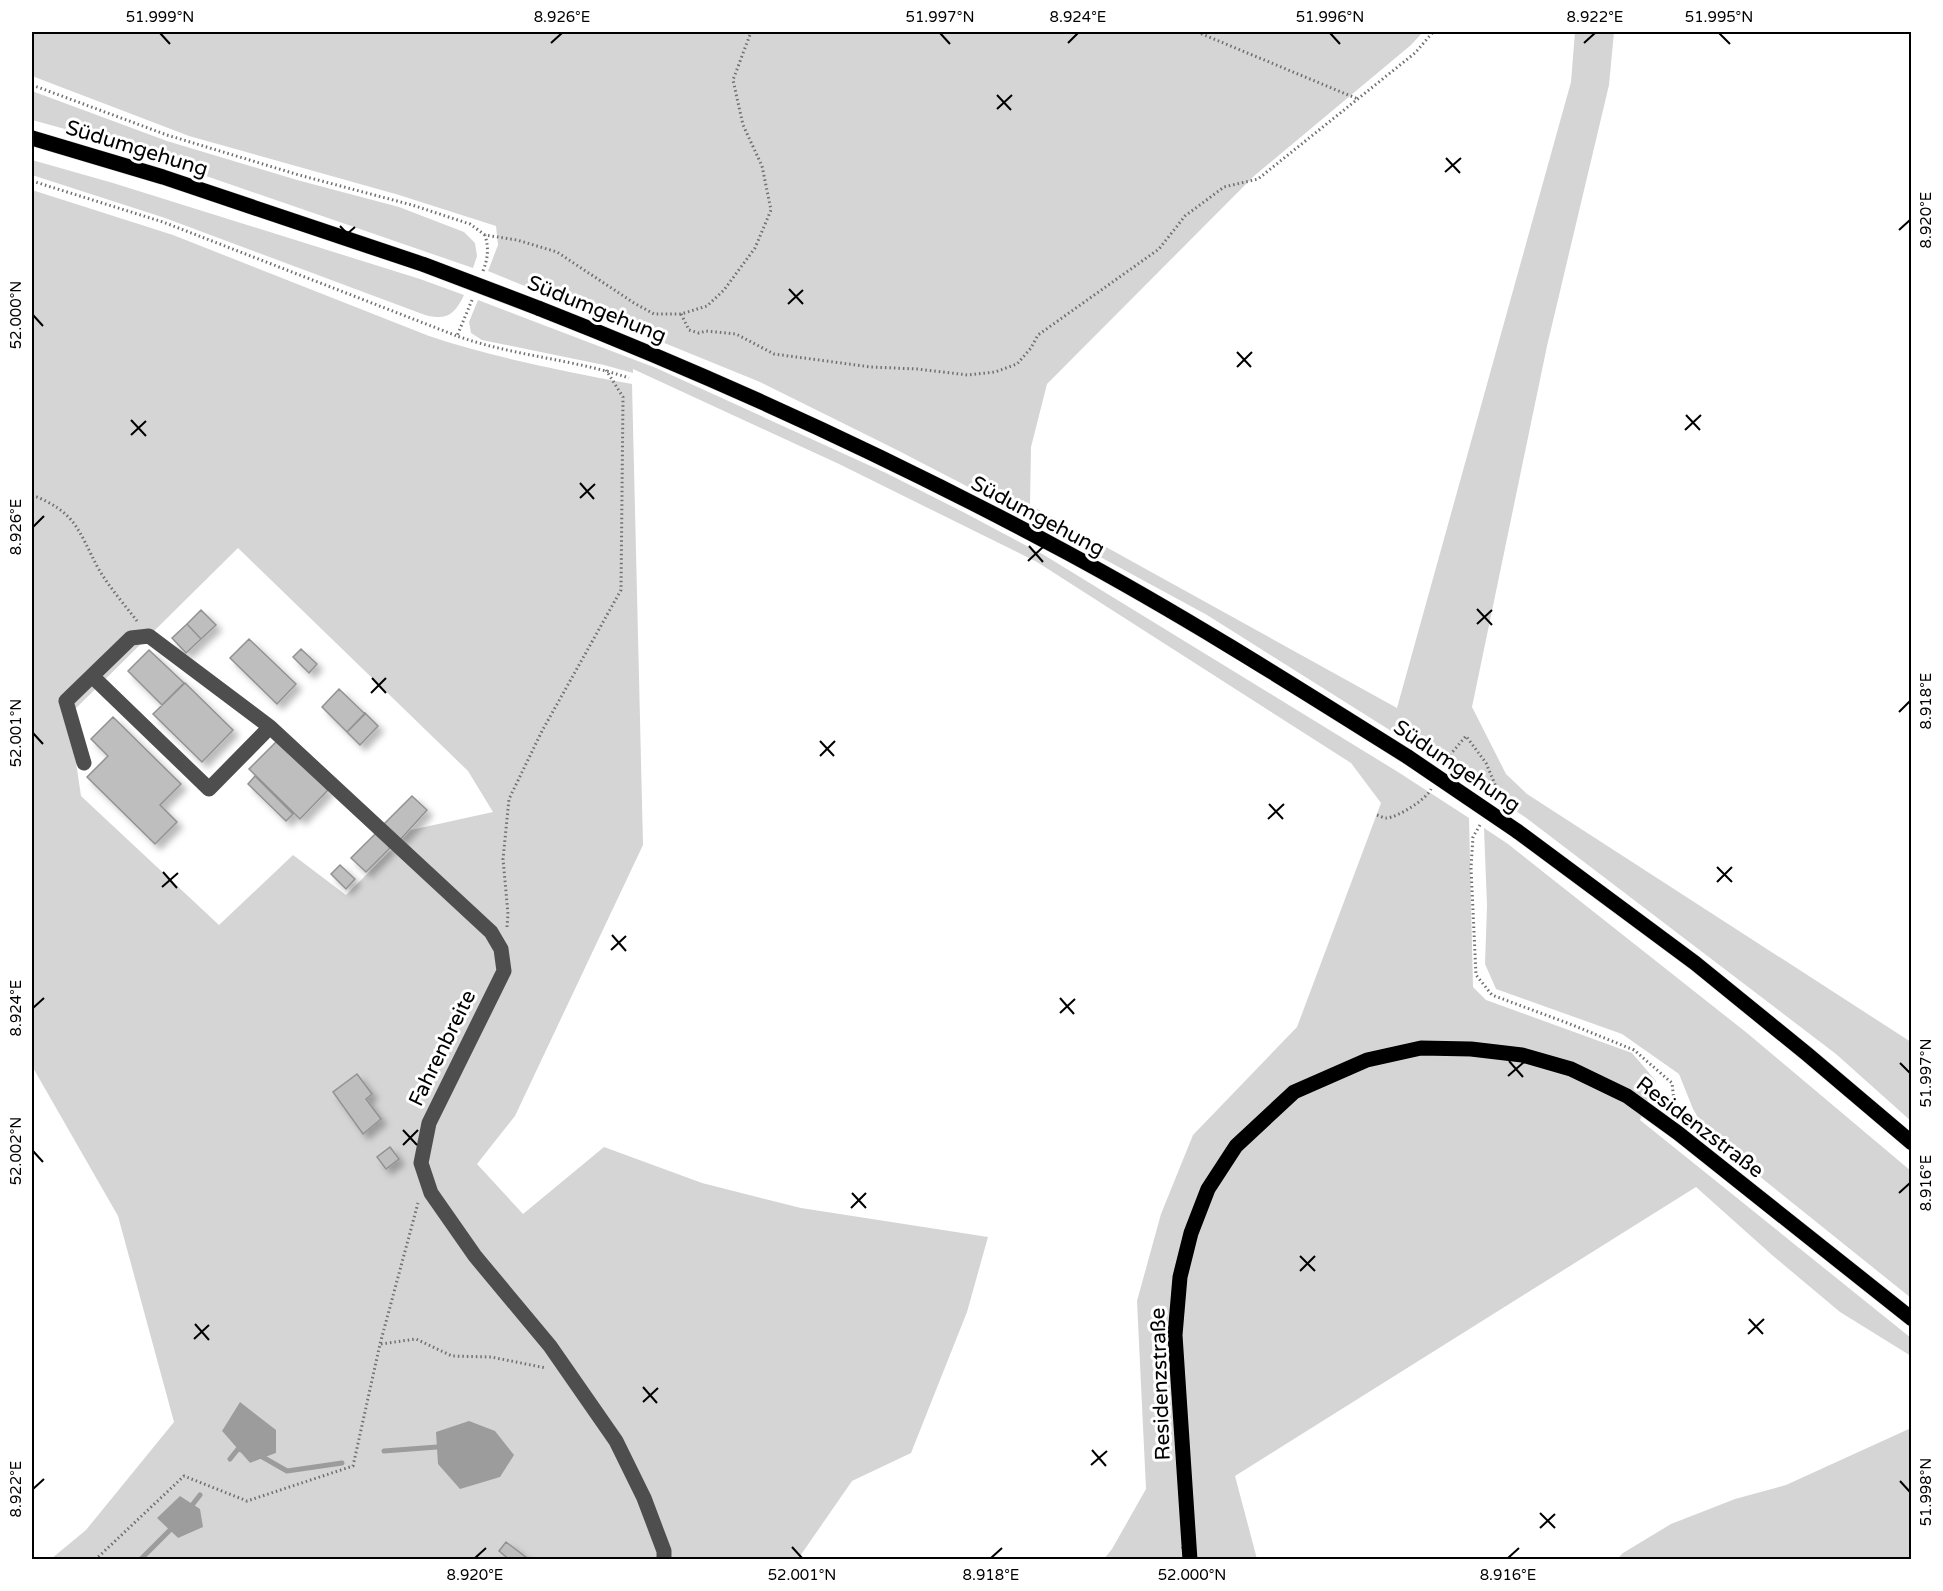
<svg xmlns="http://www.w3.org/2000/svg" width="1943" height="1591" viewBox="0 0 1943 1591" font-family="'Varela Round',sans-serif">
<defs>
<filter id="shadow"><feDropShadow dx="5.5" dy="5.5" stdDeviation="3" flood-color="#0004"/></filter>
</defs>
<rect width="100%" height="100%" fill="#fff"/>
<path fill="#d5d5d5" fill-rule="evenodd" d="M 32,32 L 1423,32 L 1411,45 L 1254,176 L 1047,384 L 1031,447 L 1030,505 L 1397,708 L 1571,82 L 1575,32 L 1614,32 L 1609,85 L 1547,346 L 1472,707 L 1506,774 L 1527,794 L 1911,1042 L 1911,1121 L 1836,1054 L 1525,817 L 1415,746 L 1207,615 L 1034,521 L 897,450 L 760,382 L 488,271 L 498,245 L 496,226 L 399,195 L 189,136 L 32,76 Z
M 32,91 L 167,141 L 297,180 L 399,207 L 464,232 L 475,243 L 477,256 L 473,268 L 87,135 L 32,120 Z
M 32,160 L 113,183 L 420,279 L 464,295 C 455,314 447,321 425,315 L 165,218 L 32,175 Z
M 32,190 L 173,235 L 429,336 C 495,358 563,371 632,384 L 643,845 L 515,1116 L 477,1164 L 523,1214 L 604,1147 L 702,1183 L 801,1208 L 988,1237 L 967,1312 L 911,1453 L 852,1481 L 798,1559 L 51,1559 L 86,1530 L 174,1422 L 118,1216 L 32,1066 ZM 238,548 L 468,771 L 493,812 L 411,830 L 346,895 L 293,855 L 219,925 L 81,796 L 69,715 ZM 222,1431 L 276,1453 L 250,1463 ZM 181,1497 L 178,1538 L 158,1518 Z
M 478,300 L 656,368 L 886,473 L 963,512 L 1044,555 L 1398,772 L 1469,818 L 1473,987 L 1486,1000 L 1632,1053 L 1656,1081 L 1640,1120 L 1911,1338 L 1911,1356 L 1840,1312 L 1772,1255 L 1696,1187 L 1235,1476 L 1257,1559 L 1104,1559 L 1112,1549 L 1146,1489 L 1137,1301 L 1161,1214 L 1193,1135 L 1297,1027 L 1381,803 L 1351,763 L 1037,562 L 839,464 L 633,369 L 633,373 L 604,365 L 482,340 L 471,333 L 469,322 Z
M 1484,828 L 1508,844 L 1747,1033 L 1911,1171 L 1911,1298 L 1708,1135 L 1693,1109 L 1679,1074 L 1622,1034 L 1496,989 L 1485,964 L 1487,906 Z
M 1911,1428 L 1911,1559 L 1617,1559 L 1623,1553 L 1671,1524 L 1735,1499 L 1786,1485 Z"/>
<path fill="#9c9c9c" d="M 240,1402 L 276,1430 L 276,1453 L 250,1463 L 222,1431 Z
M 469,1421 L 495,1431 L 514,1455 L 500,1477 L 460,1489 L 438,1464 L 436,1432 Z
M 180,1496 L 200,1509 L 203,1527 L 178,1538 L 157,1518 Z"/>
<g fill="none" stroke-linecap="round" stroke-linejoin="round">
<path stroke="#9c9c9c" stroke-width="5" d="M 384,1451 L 437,1447
M 259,1455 L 287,1471 L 342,1463
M 230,1459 L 238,1449 L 244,1451
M 189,1509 L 200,1495
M 140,1560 L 175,1525"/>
</g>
<path fill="#bebebe" stroke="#929292" stroke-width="1.5" filter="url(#shadow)" d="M 201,610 L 216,625 L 201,639 L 187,624 Z
M 187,624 L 201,639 L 186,653 L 172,638 Z
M 249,639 L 296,684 L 277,704 L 230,658 Z
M 301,649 L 317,664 L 309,673 L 293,657 Z
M 149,650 L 184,683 L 162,705 L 128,671 Z
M 185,683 L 233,730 L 202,762 L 153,714 Z
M 339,689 L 365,714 L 347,732 L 322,707 Z
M 365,713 L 378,726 L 360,745 L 347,732 Z
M 113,717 L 181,784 L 160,805 L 177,822 L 155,844 L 87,777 L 108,756 L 91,739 Z
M 278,740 L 328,790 L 300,819 L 249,769 Z
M 255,776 L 293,814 L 286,821 L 248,784 Z
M 412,796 L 427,810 L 400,840 L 384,824 Z
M 377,832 L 390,848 L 366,872 L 351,858 Z
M 340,865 L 355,879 L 346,889 L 331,874 Z
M 357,1074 L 372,1094 L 366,1099 L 381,1119 L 363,1134 L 333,1092 Z
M 390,1147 L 399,1159 L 386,1169 L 377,1157 Z
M 506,1542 L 527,1558 L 526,1560 L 510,1560 L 499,1551 Z"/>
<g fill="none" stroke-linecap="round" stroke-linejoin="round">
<g stroke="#dbdbdb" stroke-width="16">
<path id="major" d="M 32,138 L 163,177 L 425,265
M 538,308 C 719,379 895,460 1066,552 C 1183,615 1295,686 1408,757
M 1517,831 L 1695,963 L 1807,1054 L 1912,1143
M 1190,1560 L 1175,1335 L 1180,1277 L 1191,1233 L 1208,1189 L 1236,1146 L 1294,1092 L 1367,1060 L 1421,1048 L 1471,1049 L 1522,1055 L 1571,1069 L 1627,1096 L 1678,1133 L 1912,1319"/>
</g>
<path stroke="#707070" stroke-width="3" stroke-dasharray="1.5 3" stroke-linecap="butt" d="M 1197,32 L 1358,99
M 32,85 L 167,135 L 299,175 L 412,205 L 470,224 L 485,235 L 517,240 L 557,252 L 634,303 L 654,314 L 681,314 L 707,306 L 724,290 L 755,248 L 771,210 L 762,166 L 743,125 L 733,80 L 751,32
M 32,181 L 163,222 L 457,336
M 483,271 C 488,258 489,249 485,235
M 472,300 L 457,336 C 513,356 573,359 629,378
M 681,314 L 689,330 L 699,333 L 706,331 L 736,334 L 774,354 L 871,367 L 917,369 L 968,375 L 995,372 L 1017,364 L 1031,348 L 1038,335 L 1159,249 L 1185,216 L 1224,187 L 1258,179 L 1415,53 L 1433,32
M 32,495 C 76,512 78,530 98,568 C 109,587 124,604 137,621
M 1444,762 L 1466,736 L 1486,763 L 1499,794 L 1496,799
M 1377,815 C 1380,816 1383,818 1386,818 C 1397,818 1427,799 1431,789
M 1480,825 L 1473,837 L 1471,868 L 1476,975 L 1492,995 L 1570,1024 L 1634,1050 L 1672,1083 L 1675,1110
M 507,927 L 508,914 L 503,859 L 509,799 L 542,731 L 621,590 L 623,397 L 606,370
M 381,1344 L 416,1339 L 452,1356 L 491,1357 L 546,1368
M 95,1560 L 184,1476 L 247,1501 L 353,1466 L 380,1344 L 418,1203"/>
<path stroke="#4e4e4e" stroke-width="15" d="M 92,676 L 209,789 L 270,727
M 84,763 L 66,701 L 131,638 L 149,636 L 270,727 L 491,932 L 501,949 L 504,971 L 429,1123 L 421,1163 L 431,1193 L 475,1256 L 550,1346 L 616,1441 L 644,1498 L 664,1551 L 664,1560"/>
<use href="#major" stroke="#000" stroke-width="15"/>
<g stroke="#dbdbdb" stroke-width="16" stroke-linecap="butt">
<path id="major-bridge" d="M 425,265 L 538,308
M 1408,757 L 1517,831"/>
</g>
<use href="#major-bridge" stroke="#000" stroke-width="15"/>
</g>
<path fill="none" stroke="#000" stroke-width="2" d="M 160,33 L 170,44M 940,33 L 950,44M 1330,33 L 1340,44M 1719,33 L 1730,44M 551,43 L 562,33M 1068,43 L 1078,33M 1584,43 L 1595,33M 997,95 L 1011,110M 997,109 L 1012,95M 1446,158 L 1460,173M 1445,172 L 1461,158M 340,226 L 354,241M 1899,230 L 1910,220M 339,241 L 355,227M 789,289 L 803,304M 788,304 L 803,290M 33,315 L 43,326M 1237,352 L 1251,367M 1237,367 L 1252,352M 1686,415 L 1700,430M 131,420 L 146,436M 1685,430 L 1701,415M 131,435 L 146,421M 580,483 L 594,499M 580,498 L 595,484M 33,527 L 44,516M 1029,546 L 1043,562M 1028,561 L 1043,547M 1477,609 L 1492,625M 1477,624 L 1492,610M 372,678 L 386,693M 371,693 L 386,678M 1899,712 L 1910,701M 33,733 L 43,744M 820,741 L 834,756M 820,756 L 835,741M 1269,804 L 1283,819M 1268,819 L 1284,804M 1717,867 L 1732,882M 163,872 L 177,888M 1717,882 L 1732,867M 162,887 L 178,873M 612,935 L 626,951M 611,950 L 626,936M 1060,998 L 1074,1014M 33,1008 L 44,998M 1060,1013 L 1075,999M 1509,1061 L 1523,1077M 1900,1063 L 1910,1073M 1508,1076 L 1524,1062M 403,1130 L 417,1145M 403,1145 L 418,1130M 33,1151 L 43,1162M 852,1193 L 866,1208M 1899,1193 L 1910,1183M 851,1208 L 866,1193M 1300,1256 L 1315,1271M 1300,1271 L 1315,1256M 1749,1319 L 1763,1334M 195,1324 L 209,1340M 1748,1334 L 1764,1319M 194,1339 L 209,1325M 643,1387 L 657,1403M 643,1402 L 658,1388M 1092,1450 L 1106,1466M 1091,1465 L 1107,1451M 1900,1481 L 1910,1492M 33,1489 L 44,1479M 1540,1513 L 1555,1528M 1540,1528 L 1555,1514M 792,1547 L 802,1558M 1182,1547 L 1192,1558M 475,1558 L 486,1548M 991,1558 L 1002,1548M 1508,1558 L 1519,1548"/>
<g text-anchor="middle" stroke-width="6" stroke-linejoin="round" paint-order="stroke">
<g font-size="21" fill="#000" stroke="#fff">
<text transform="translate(137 148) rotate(17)" y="7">Südumgehung</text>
<text transform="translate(597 309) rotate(22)" y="7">Südumgehung</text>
<text transform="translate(1038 516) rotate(28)" y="7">Südumgehung</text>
<text transform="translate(1457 766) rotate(34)" y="7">Südumgehung</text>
<text transform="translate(442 1048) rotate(-64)" y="7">Fahrenbreite</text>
<text transform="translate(1700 1127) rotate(37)" y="7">Residenzstraße</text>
<text transform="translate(1160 1384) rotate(-92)" y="7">Residenzstraße</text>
</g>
</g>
<rect width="1943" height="1591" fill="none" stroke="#ffffff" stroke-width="66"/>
<rect x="33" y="33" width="1877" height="1525" fill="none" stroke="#000" stroke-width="2"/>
<g font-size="15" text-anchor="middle" fill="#000">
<text x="160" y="22">51.999°N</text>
<text x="562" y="22">8.926°E</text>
<text x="940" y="22">51.997°N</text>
<text x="1078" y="22">8.924°E</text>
<text x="1330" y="22">51.996°N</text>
<text x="1595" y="22">8.922°E</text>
<text x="1719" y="22">51.995°N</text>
<text transform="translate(1926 220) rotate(-90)" y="5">8.920°E</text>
<text transform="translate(16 315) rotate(-90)" y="5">52.000°N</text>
<text transform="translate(16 527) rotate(-90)" y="5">8.926°E</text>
<text transform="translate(1926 701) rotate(-90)" y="5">8.918°E</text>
<text transform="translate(16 733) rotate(-90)" y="5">52.001°N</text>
<text transform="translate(16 1008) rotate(-90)" y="5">8.924°E</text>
<text transform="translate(1926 1073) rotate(-90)" y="5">51.997°N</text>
<text transform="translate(16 1151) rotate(-90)" y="5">52.002°N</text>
<text transform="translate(1926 1183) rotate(-90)" y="5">8.916°E</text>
<text transform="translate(16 1489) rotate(-90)" y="5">8.922°E</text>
<text transform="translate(1926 1492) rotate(-90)" y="5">51.998°N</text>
<text x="475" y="1580">8.920°E</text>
<text x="802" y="1580">52.001°N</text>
<text x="991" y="1580">8.918°E</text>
<text x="1192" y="1580">52.000°N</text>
<text x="1508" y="1580">8.916°E</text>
</g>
</svg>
